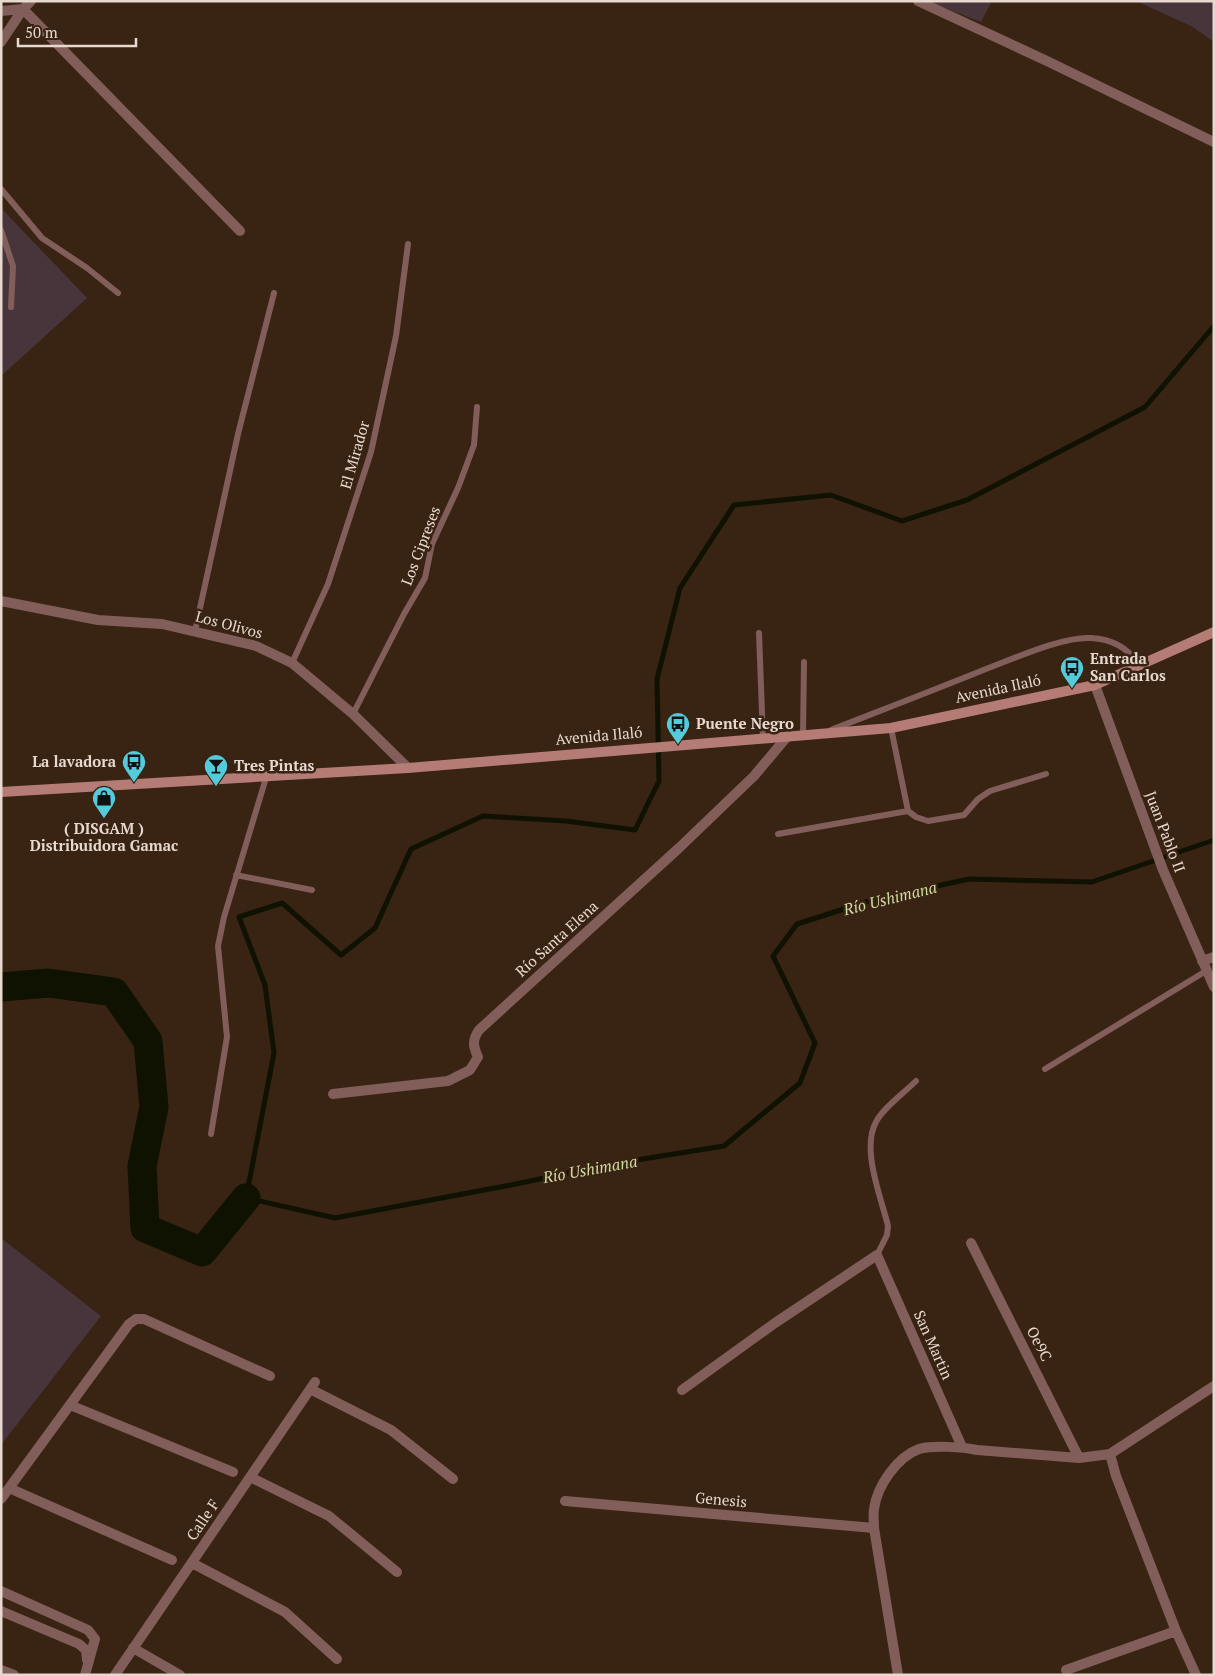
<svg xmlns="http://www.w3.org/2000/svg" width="1215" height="1676" viewBox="0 0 1215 1676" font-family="'PT Serif',serif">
<rect width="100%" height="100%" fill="#392313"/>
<path fill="#47353b" d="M 927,1 L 992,1 L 981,22 Z
M 1136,1 L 1214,1 L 1214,42 L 1193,27 Z
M 1,208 L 87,298 L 1,376 Z
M 1,1238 L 101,1316 L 1,1445 Z"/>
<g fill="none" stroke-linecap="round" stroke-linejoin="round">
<path stroke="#0f1200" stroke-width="5" d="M 1214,326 L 1145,407 L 967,500 L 902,521 L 831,495 L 734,505 L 680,588 L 657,679 L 659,781 L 635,830 L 566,821 L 483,816 L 411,849 L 375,928 L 341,955 L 282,903 L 239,917 L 265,985 L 274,1053 L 246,1198 L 335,1218 L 516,1184 L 605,1165 L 724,1146 L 800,1083 L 815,1043 L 773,956 L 797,924 L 872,900 L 969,879 L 1092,882 L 1214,840"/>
<path stroke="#0f1200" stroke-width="29" d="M 1,987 L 48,983 L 114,992 L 148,1041 L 154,1107 L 142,1166 L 145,1228 L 202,1252 L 246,1198"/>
<path stroke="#825e5b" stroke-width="6" d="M 1,189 L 42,238 L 87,268 L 118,293
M 1,230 L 13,266 L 11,307
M 195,631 L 238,434 L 274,293
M 759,633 L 763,739
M 292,663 L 328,584 L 371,452 L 396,336 L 408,244
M 353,714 L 404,614 L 425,578 L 432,544 L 458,488 L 474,445 L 477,407
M 891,728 L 908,811 L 916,817 L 928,821 L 964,815 L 978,799 L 990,791 L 1046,774
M 831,730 C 882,710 934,690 986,669 C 1013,659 1063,636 1091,638 C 1111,639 1127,647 1139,664
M 803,736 L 804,662
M 778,834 L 908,811
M 236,875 L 312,890
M 1045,1069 L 1206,971
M 211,1134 L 227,1037 L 218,946 L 224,917 L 266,778
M 877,1255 L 887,1235 L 888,1226 C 881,1197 861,1149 876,1122 C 882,1109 905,1092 916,1081"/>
<path stroke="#825e5b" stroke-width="10" d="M 918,1 L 1049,62 L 1214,142
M 1,11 L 23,9 L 240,231
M 1,42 L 23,9 L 31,1
M 1,601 L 98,620 L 162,624 L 256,646 L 292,663 L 353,714 L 408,768
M 1095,685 L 1163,870 L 1214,987
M 1202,961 L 1214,957
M 333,1094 L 448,1081 L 470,1070 L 478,1057 C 473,1046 472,1040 479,1030 L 679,848 L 754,776 L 786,738
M 971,1243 L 1079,1458
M 310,1389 L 391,1430 L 453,1479
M 682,1390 L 775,1323 L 877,1255 L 962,1447
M 70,1405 L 233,1472
M 250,1477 L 329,1516 L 397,1572
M 9,1488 L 172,1560
M 1,1499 L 129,1324 L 136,1319 L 144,1319 L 270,1376
M 565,1501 L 874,1528
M 192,1563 L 285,1612 L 337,1659
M 1,1591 L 88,1630 L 95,1639 L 85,1675
M 1,1611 L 79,1644 L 86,1650 L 87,1660
M 1176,1631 L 1196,1675
M 133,1648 L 180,1675
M 1066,1670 L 1176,1631 L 1116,1476 L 1110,1454
M 115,1675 L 315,1382
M 898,1675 L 874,1528 C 874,1522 873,1515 874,1509 C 877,1486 897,1457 919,1449 C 933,1445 963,1447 977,1450 L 1079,1458 L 1110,1454 L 1214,1386"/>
<path stroke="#825e5b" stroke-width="10" d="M 1,1670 L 14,1675"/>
<path stroke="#b57c76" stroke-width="10" d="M 1,792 L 408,768 L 891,728 L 1095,685 L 1214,632"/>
</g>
<defs>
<g id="bus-pin" transform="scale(1.25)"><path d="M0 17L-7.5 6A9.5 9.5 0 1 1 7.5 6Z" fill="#53cbdb" stroke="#392313"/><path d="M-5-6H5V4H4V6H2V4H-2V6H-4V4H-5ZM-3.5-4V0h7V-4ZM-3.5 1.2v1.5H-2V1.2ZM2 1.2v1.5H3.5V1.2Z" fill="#111"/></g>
<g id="bar-pin" transform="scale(1.25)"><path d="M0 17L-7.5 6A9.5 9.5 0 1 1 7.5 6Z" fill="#53cbdb" stroke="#392313"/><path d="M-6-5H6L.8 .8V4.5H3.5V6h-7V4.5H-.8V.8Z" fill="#111"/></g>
<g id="shop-pin" transform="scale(1.25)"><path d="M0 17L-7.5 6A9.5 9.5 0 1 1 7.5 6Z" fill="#53cbdb" stroke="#392313"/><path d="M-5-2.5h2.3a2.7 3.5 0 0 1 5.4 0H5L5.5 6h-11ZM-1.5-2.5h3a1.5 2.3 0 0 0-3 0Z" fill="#111"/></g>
</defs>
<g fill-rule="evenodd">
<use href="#bus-pin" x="1072" y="668"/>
<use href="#bus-pin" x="678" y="724"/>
<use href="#bus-pin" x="134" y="762"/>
<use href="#bar-pin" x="216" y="766"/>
<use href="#shop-pin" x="104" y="798"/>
</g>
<g text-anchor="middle" stroke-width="5" stroke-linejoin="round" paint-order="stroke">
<g font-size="15" fill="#e7d9cf" stroke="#392313">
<text transform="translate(355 455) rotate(-74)" y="5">El Mirador</text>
<text transform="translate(421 546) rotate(-69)" y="5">Los Cipreses</text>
<text transform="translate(229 625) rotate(15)" y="5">Los Olivos</text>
<text transform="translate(998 689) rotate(-12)" y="5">Avenida Ilaló</text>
<text transform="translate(599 736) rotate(-5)" y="5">Avenida Ilaló</text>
<text transform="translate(1165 832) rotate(69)" y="5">Juan Pablo II</text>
<text transform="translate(557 939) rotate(-42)" y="5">Río Santa Elena</text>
<text transform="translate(1039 1344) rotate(63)" y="5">Oe9C</text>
<text transform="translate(933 1345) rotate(66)" y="5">San Martin</text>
<text transform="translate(721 1500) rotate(5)" y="5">Genesis</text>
<text transform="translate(203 1520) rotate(-56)" y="5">Calle F</text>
</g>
<g font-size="15" font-weight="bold" fill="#e7d9cf" stroke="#392313" text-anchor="start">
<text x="1090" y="664">Entrada<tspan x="1090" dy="17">San Carlos</tspan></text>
<text x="696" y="729">Puente Negro</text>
<text x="116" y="767" text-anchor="end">La lavadora</text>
<text x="234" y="771">Tres Pintas</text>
<text x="104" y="834" text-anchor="middle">( DISGAM )<tspan x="104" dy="17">Distribuidora Gamac</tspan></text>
</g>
<g font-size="16" font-style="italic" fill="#d0dba1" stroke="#392313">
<text transform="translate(890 898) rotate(-14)" y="6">Río Ushimana</text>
<text transform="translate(590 1169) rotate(-10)" y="6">Río Ushimana</text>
</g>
</g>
<rect width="1215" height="1676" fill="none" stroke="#e7d9cf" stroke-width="5"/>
<path d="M18 38v8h118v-8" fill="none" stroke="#e7d9cf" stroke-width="2.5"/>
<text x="25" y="38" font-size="15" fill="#e7d9cf" stroke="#392313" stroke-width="4" paint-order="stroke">50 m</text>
</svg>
